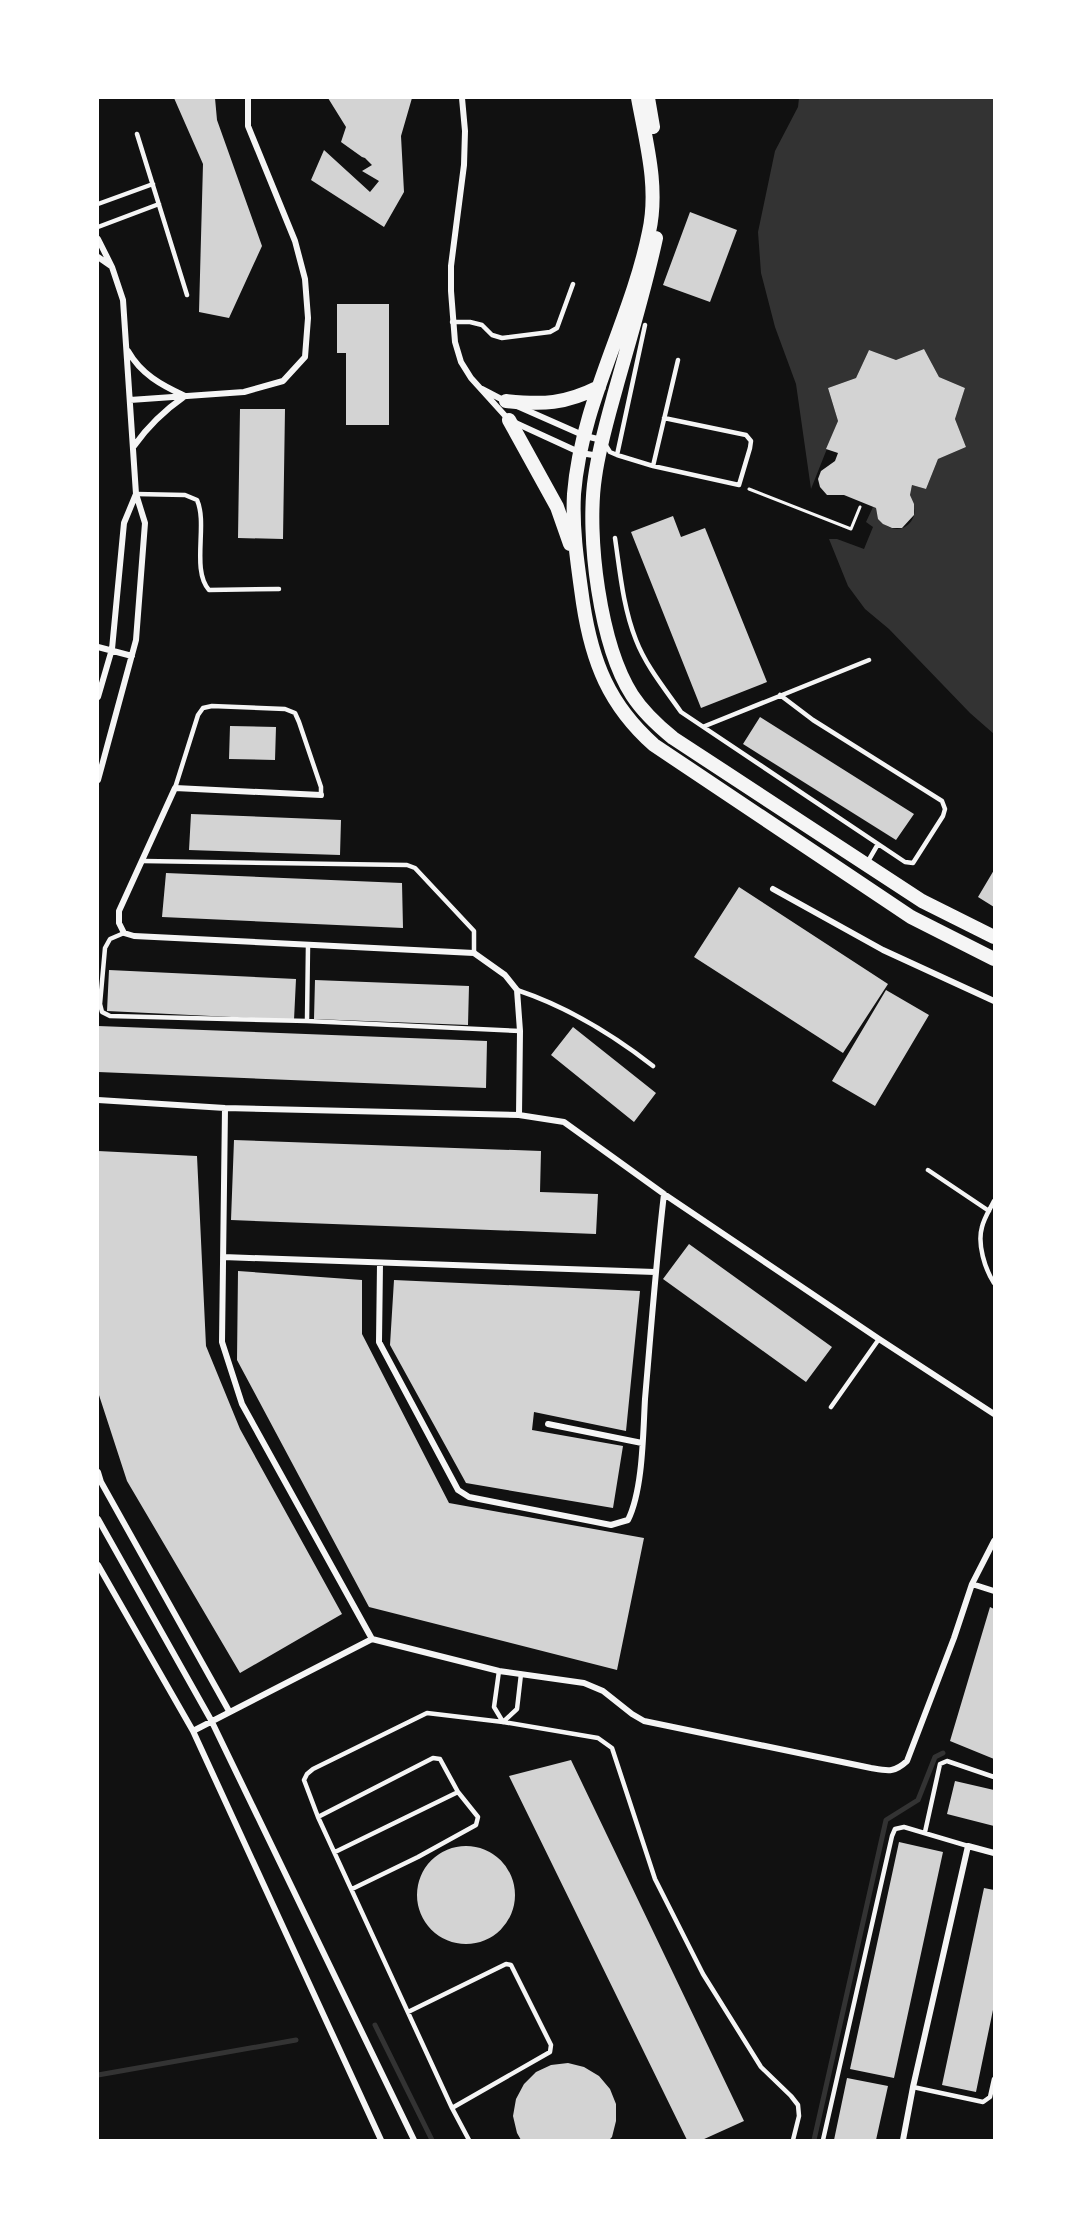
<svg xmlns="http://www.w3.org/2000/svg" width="1092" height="2238" viewBox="0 0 1092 2238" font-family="'Exo 2',sans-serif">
<rect width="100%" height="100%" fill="#111"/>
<path fill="#333" d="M 799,98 L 994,98 L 994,734 L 970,713 L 889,629 L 865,609 L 848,586 L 829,539 L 837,539 L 864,549 L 873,527 L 866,522 L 873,507 L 876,508 C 878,528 903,538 913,518 C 917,509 911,503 910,495 C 910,491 912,488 912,485 L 926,489 L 938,459 L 966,447 L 955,419 L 965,388 L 939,377 L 924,349 L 896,360 L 869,350 L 856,378 L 828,388 L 838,421 L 811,489 L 796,384 L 775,327 L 761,273 L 758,232 L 775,151 L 798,107 Z"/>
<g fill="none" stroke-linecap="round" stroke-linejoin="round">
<path stroke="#333" stroke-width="5" d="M 375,2025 L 432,2140
M 98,2075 L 296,2040
M 814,2140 L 886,1820 L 918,1800 L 935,1757 L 943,1753"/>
</g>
<path fill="#d3d3d3" d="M 174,98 L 215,98 L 217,120 L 262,246 L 229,318 L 199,312 L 203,164 Z
M 328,98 L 412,98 L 401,136 L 404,192 L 384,227 L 311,180 L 324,150 L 370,192 L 379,181 L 362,171 L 372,165 L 365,158 L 362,157 L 341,142 L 346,127 Z
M 690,212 L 737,230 L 710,302 L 663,285 Z
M 337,304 L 389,304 L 389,425 L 346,425 L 346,353 L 337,353 Z
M 924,349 L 939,377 L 965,388 L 955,419 L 966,447 L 938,459 L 926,489 L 912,485 L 910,495 L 914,504 L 914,515 L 902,528 L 892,528 L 883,524 L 878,519 L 876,508 L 844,495 L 827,495 L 820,487 L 818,479 L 821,471 L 835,461 L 838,453 L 826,449 L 838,421 L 828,388 L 856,378 L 869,350 L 896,360 Z
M 240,409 L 285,409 L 283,539 L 238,538 Z
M 673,516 L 681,537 L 705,528 L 767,682 L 701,708 L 631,532 Z
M 760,717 L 914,814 L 896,840 L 743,744 Z
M 230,726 L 276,727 L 275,760 L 229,759 Z
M 191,814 L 341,820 L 340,855 L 189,850 Z
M 994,870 L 994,907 L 978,897 Z
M 166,873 L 402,883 L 403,928 L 162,917 Z
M 739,887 L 888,984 L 843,1053 L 694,957 Z
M 109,970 L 296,979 L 294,1020 L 107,1011 Z
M 315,980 L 469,986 L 468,1025 L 314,1019 Z
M 886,990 L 929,1015 L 875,1106 L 832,1081 Z
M 98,1026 L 487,1041 L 486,1088 L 98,1072 Z
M 573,1027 L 656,1093 L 634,1122 L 551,1055 Z
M 234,1140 L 541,1151 L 540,1192 L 598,1194 L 596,1234 L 231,1220 Z
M 98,1151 L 197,1156 L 206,1346 L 240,1429 L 342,1614 L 240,1673 L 127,1481 L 98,1392 Z
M 689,1244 L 832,1347 L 806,1382 L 663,1279 Z
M 238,1271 L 362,1280 L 362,1334 L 449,1503 L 644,1538 L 617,1670 L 369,1607 L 237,1360 Z
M 394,1280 L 640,1291 L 626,1431 L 534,1412 L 532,1430 L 623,1446 L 613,1508 L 466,1483 L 390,1345 Z
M 990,1607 L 994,1609 L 994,1759 L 950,1741 Z
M 571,1760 L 744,2121 L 702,2140 L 687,2140 L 509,1776 Z
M 955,1781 L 994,1790 L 994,1826 L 947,1814 Z
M 899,1842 L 943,1852 L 894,2078 L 850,2069 Z
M417 1895a49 49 0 1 1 98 0a49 49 0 1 1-98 0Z
M 984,1888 L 994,1890 L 994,2005 L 976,2092 L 942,2085 Z
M 568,2063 L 584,2067 L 599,2076 L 610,2089 L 616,2104 L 616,2121 L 612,2137 L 609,2140 L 521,2140 L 517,2133 L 513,2116 L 516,2099 L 524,2084 L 536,2072 L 551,2065 Z
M 847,2078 L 888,2086 L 876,2140 L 834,2140 Z"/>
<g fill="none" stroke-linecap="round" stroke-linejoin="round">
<path stroke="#f5f5f5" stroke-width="3" d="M 749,489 L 851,529 L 860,507"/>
<path stroke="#f5f5f5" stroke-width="4.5" d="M 137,134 L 187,295
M 98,204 L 153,184
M 98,227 L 159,204
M 452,322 L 470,322 L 482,325 L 492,335 L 502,338 L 550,332 L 557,328 L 573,284
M 605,444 L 610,452 L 617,455 L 653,466 L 739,485 L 750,448 L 751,441 L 746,435 L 664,418
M 617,455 L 645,325
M 653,466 L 678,360
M 136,494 L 185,495 L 197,500 C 208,524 191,570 209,590 L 279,589
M 615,538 C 620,572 623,607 636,640 C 646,666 665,689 681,712 L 905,862 L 913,863 L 943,816 L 945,809 L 942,801 L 813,720 L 780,695
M 705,726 L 869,660
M 175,788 L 198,715 L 203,708 L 212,706 L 285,709 L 295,713 L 299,722 L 321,787 L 321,795
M 143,861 L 407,865 L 415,868 L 474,931 L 474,953
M 867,863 L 878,844
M 124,933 L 110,939 L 105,948 L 100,1004 L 102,1012 L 110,1016 L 307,1021 L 520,1031
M 517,990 C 565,1006 612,1034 653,1066
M 307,1021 L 308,946
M 928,1170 L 989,1211
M 994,1201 C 990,1209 984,1218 982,1227 C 977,1244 985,1269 994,1283
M 831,1407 L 879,1339
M 499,1671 L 494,1707 L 503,1722
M 503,1722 L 517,1709 L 521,1674
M 318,1817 L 433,1758 L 440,1759 L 458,1792 L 335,1852
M 925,1832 L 940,1764 L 947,1761 L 994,1777
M 352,1889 L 418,1857 L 476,1825 L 478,1817 L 458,1792
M 408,2012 L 506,1964 L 511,1965 L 551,2045 L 550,2052 L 452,2108
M 913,2087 L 983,2102 L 990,2097 L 994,2079
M 469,2140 L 452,2108 L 318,1817 L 304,1780 L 307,1774 L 313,1769 L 427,1713 L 503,1722 L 598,1738 L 612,1748 L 655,1879 L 703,1974 L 761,2067 L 791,2096 L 798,2105 L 799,2116 L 793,2140
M 823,2140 L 892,1836 L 895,1829 L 904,1827 L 968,1846"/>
<path stroke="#f5f5f5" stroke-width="6" d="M 462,98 L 465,131 L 464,165 L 451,266 L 451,291 L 455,342 L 461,362 L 471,378 L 509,420 L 581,453 L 599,456
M 98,239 L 112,267 L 123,300 L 136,494 L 145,523 L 136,640 L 98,780
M 98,257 L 111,266
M 128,351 C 141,374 161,385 185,396 C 165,410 148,426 134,446
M 482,389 L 505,401
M 130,400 L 244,392 L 283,381 L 305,357 L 308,318 L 305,279 L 295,241 L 248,126 L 248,98
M 517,406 L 585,436 L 602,440
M 98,647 L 132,656
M 98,697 L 112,649 L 124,523 L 136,494
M 321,795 L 175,788 L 119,911 L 119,923 L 124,933 L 134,936 L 474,953 L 505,975 L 517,990 L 520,1031 L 519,1115
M 773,889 L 883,950 L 994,1001
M 98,1100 L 225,1108 L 519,1115 L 564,1122 L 664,1194 L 879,1339 L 994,1414
M 225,1108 L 222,1342 L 242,1404 L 372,1639
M 223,1257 L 655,1272
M 380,1264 L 379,1342 L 458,1490 L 469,1497 L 611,1525 L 628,1520 C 643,1490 643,1433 645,1399 C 651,1330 656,1262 664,1194
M 548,1424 L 642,1443
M 98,1472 L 101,1482 L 229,1711
M 98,1519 L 211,1720 L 414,2140
M 98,1565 L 193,1731 L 381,2140
M 972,1584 L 994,1591
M 193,1731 L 372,1639 L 499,1671 L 584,1683 L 603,1691 L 632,1714 L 644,1721 L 871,1768 C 888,1771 894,1773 907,1761 L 954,1638 L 972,1584 L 994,1541
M 903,2140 L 913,2087 L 968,1846 L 994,1853"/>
<path stroke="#f5f5f5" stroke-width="14" d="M 638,98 C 646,142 659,187 649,232 C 631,321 581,403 574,494 C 572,531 578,567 583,603 C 592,662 609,705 654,745 L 911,917 L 994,959
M 648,98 L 653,127
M 656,238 C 645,289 630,338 616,388 C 608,417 599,447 595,477 C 586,536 600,645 632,695 C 643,712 657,725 673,738 L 922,901 L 994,937
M 506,401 C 543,405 565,404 599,387
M 509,420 L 557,507 L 570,544"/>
</g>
<rect width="1092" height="2238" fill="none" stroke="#ffffff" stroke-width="198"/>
</svg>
